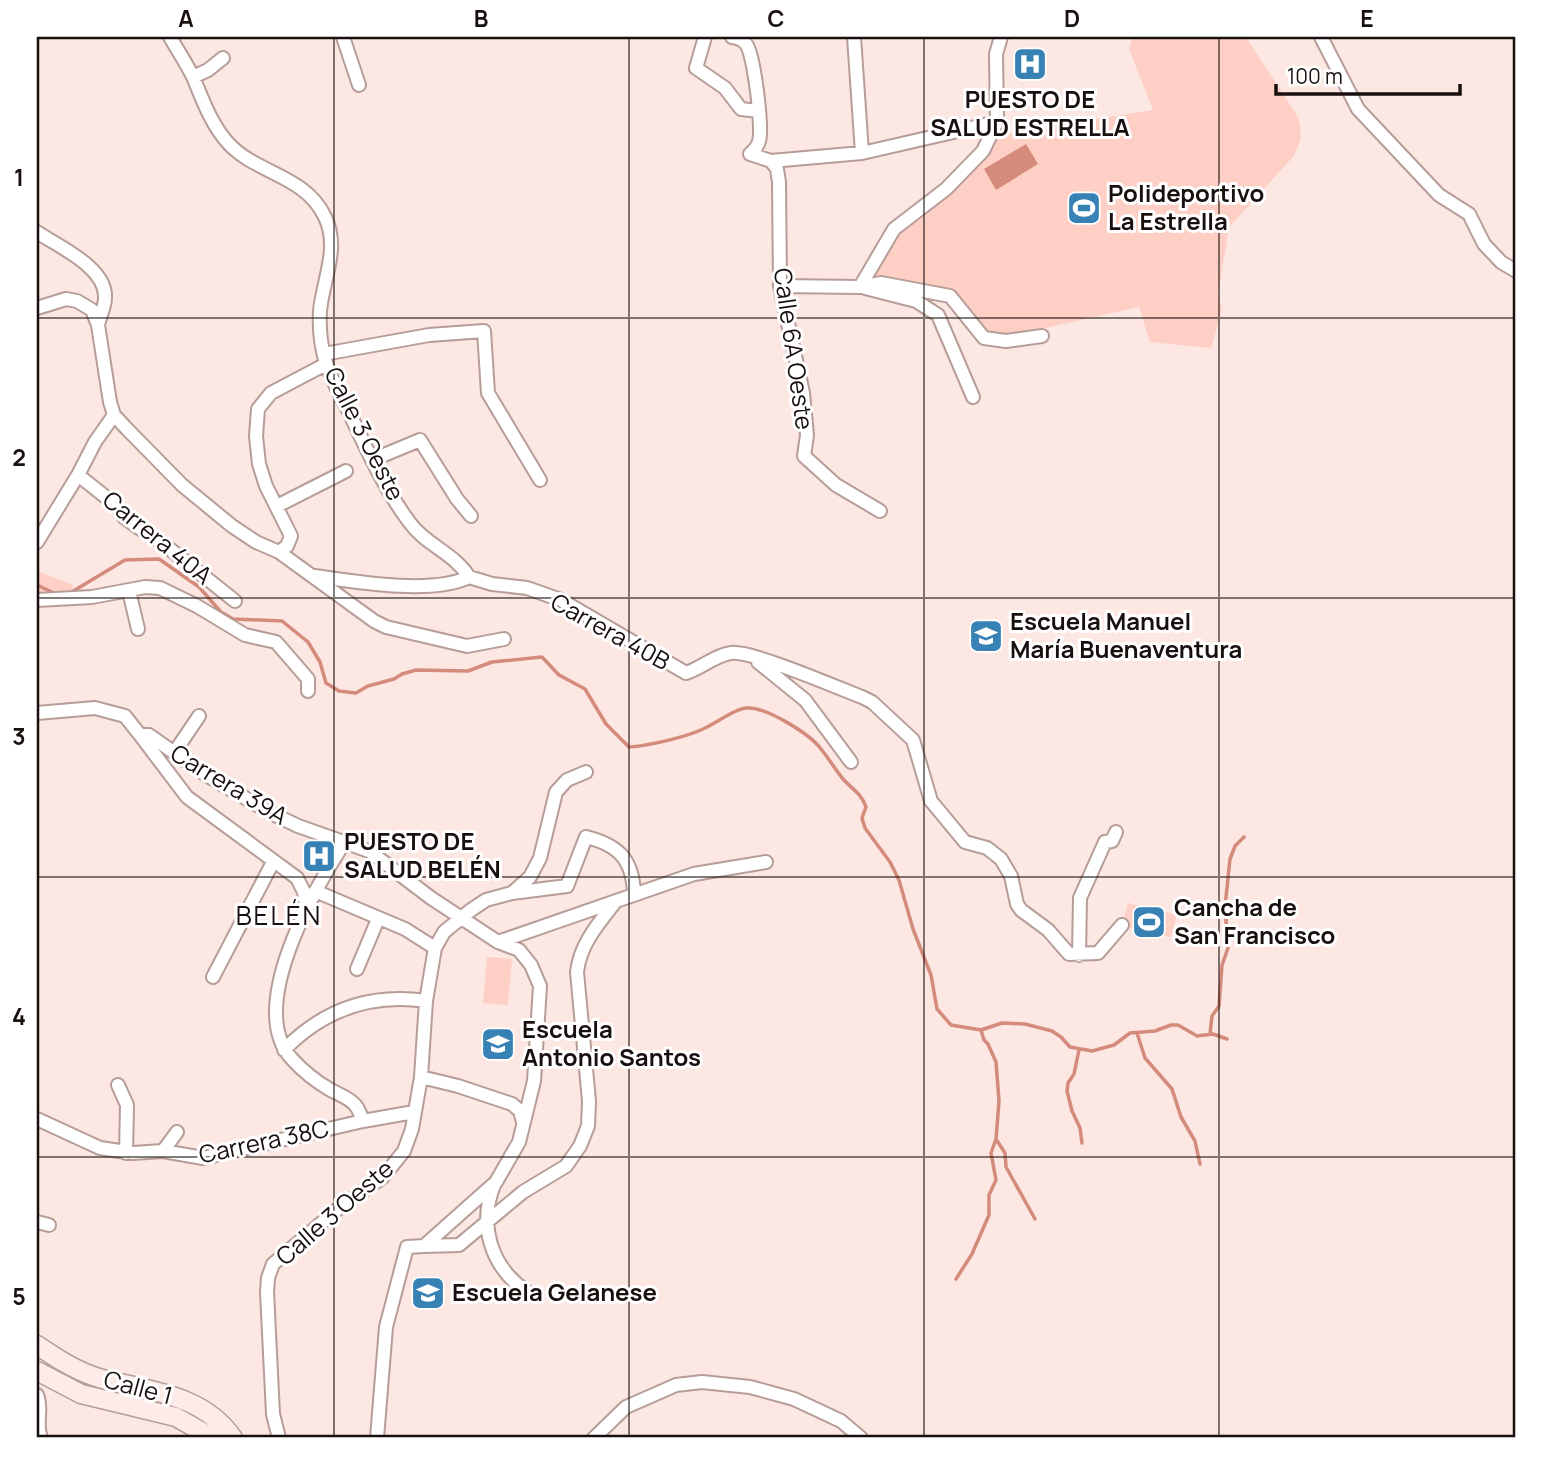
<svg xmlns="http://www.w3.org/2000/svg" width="1553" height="1475" viewBox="0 0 1553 1475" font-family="Manrope,sans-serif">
<rect width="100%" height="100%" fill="#fce7e2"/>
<path fill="#fecfc5" d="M 1132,37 L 1246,37 L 1298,117 C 1303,133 1301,145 1292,158 L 1229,227 L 1218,295 L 1222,309 L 1211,348 L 1150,342 L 1139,307 L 1041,329 L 1042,336 L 984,338 L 950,296 L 860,287 L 894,229 L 983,151 L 997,122 C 1015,140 1030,146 1050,126 L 1153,110 L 1129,49 Z
M 37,571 L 73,585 L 71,597 L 37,599 Z
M 1128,903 L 1177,915 L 1171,937 L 1122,925 Z
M 487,957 L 512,959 L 508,1005 L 483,1003 Z"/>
<path fill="#d48b7c" d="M 1026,144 L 1038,164 L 996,190 L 984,169 Z"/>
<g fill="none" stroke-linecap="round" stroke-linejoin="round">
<path stroke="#d48b7c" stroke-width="3.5" d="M 37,585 L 56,594
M 70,593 L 125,560 L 159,559 L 199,587 L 221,612 L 233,619 L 282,621 L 308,642 L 320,662 L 326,683 L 339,691 L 356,693 L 368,686 L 394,679 L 402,674 L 416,670 L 468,671 L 492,662 L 542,657 L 559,675 L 585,689 L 606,724 L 629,747 C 647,746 687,737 703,729 C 715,724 734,709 746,708 C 765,706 810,734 821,749 C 829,759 835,769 843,779 C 852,789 862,794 866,807 L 862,818 L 865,828 L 890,862 L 899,880 L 913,929 L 931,975 L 937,1009 L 951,1025 L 981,1030
M 981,1030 L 1002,1023 L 1025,1024 L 1052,1031 L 1061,1037 L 1070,1047 L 1092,1051 L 1114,1045 L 1130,1033 L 1155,1031 L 1171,1025 L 1178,1025 L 1197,1036 L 1213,1034 L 1227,1039
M 1137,1033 L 1145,1058 L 1172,1089 L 1181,1117 L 1195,1141 L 1200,1164
M 1210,1034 L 1212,1016 L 1219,1006 L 1222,965 L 1228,948 L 1225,907 L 1230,859 L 1235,846 L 1244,837
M 1079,1050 L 1074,1074 L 1068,1083 L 1067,1091 L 1072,1111 L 1080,1128 L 1082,1143
M 996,1139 L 1005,1153 L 1006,1167 L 1011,1176 L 1035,1219
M 956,1279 L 972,1254 L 989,1215 L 989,1195 L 996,1180 L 991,1153 L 996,1139 L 999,1101 L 996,1062 L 988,1044 L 984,1040 L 981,1030"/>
<g stroke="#b69d98" stroke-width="16">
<path id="minor" d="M 170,37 C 178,51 187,64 194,79 C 203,101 212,126 229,144 C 257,174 305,175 325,217 C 340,248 323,279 320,311 C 319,328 321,347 326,363 C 332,380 341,396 349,412 C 367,450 385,490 410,523 C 426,545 454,553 469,577
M 343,37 L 359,85
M 705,37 L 696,68 L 725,88 L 741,109 L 759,111
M 732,37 C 737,38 743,39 746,44 C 754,53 763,129 759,141 C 758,147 754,150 750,154 L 771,161 L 862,153 L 997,122
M 854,37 L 862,153
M 1321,37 L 1358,109 L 1439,195 L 1469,214 L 1484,244 L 1501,262 L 1516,271
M 193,77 L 208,70 L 223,58
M 771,161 L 777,169 L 779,182 L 780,286 L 803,393 L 807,435 L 804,456 L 836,485 L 880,511
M 37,232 C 57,246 107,267 105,298 C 105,307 100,316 98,325
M 780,286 L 860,287 L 881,283 L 950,296 L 984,338 L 1006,341 L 1042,336
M 860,287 L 894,229 L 946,189 L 983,151 L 997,122 L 996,54 L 1001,37
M 865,288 L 916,301 L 938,315 L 973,397
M 37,308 L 66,299 L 77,301 L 92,310 L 98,325 L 110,402 L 114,415 L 126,428 L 182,485 L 232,526 L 256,542 L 279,552 L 374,621 L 386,627 L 467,646 L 504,639
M 324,354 L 429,335 L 484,331 L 488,393 L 540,480
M 372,460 L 420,440 L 457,499 L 471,516
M 78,475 L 117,506 L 124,517 L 136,526 L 161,542 L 235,601
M 277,506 L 346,471
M 37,542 L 78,475 L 95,442 L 114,415
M 279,552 L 287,546 L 291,536 L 266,486 L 259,464 L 256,436 L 258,409 L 271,393 L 326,364
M 315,576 C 356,582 432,595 469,577 L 492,584 L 527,588 L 561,600 L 686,673 C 702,668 715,655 731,653 C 751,650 838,688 862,697 L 872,702 L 913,740 L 931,801 L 965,842 L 987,848 L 1001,859 L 1011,876 L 1017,904 L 1021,910 L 1048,930 L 1069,954 L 1098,953 L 1122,925
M 129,591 L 138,629
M 37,600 L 92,597 L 145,587 L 160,588 L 197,606 L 245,635 L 276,642 L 308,679 L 308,691
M 758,662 L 805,700 L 851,762
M 37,713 L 95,708 L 125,716 L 140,735 L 149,735 L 203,773 L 271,813 L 298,826 L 369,851 L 431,898 L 498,942 L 519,950 L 531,965 L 540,986 L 534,1081 L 519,1142 L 496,1182 L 424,1246 L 407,1247 L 386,1327 L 377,1438
M 140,735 L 187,797 L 297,878 L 304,892 L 306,906
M 174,753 L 199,716
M 344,843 C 314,890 245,1008 292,1059 C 302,1070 317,1082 329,1089 C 339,1095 349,1097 356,1106 C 359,1110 361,1116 363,1121
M 315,891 L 405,929 L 435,948
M 512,893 L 567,886 L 586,837 C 619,845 633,860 634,894
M 498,942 L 694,874 L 766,862
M 1079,955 L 1080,898 L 1105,842 L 1112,841 L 1116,832
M 357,969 L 378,919
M 213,977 L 273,862
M 284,1050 C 323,1010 370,993 426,1001
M 421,1077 L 458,1086 L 512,1104 L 520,1111 L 523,1122
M 118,1085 L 127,1105 L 126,1153
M 37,1119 L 100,1148 L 133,1153 L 163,1151 L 203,1158 L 363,1121 L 414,1112
M 163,1151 L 177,1132
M 494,1185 C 478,1225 491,1267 526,1291
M 37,1222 L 49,1225
M 424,1246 L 459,1245 L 523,1192 L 566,1166 L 580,1146 L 588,1126 L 589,1101 L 577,972 C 580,944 599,923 616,901
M 37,1395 C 43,1409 35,1423 41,1438
M 279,1438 L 273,1414 L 267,1292 L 268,1278 L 273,1264 L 339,1208 L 383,1177 L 404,1151 L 412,1129 L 421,1077 L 426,1001 L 435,948 L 444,932 L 471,910 L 486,900 L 512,893 L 530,877 L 540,858 L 556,792 L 567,780 L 586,772
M 594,1438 L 626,1407 L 676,1385 L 702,1382 L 750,1387 L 794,1399 L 841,1421 L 861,1438"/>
</g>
<g stroke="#b69d98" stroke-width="21">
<path id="secondary" d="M 37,1345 C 56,1358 76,1371 99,1378 C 147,1391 202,1393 233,1438
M 37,1371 L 81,1394 L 176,1417 L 213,1438"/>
</g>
<use href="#minor" stroke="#fff" stroke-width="12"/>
<use href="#secondary" stroke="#fcebe8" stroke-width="18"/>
</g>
<path fill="none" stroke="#18100e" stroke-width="2" stroke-opacity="0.55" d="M 334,37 L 334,1438M 629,37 L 629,1438M 924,37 L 924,1438M 1219,37 L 1219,1438M 37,318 L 1516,318M 37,598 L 1516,598M 37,877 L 1516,877M 37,1157 L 1516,1157"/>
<defs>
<g id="hospital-square" transform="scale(1.75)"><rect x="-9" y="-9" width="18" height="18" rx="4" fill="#3781b4" stroke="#fff"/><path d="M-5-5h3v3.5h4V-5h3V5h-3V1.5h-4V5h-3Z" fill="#fff"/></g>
<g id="stadium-square" transform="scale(1.75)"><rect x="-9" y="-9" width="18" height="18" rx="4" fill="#3781b4" stroke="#fff"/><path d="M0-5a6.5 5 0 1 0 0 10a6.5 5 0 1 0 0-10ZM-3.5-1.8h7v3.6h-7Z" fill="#fff"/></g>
<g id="school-square" transform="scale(1.75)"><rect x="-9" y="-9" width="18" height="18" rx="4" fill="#3781b4" stroke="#fff"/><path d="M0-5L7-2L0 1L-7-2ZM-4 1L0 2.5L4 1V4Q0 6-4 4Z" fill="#fff"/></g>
</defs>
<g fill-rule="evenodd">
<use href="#hospital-square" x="1030" y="64"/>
<use href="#stadium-square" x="1084" y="208"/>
<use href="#school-square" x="986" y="636"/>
<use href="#hospital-square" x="319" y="856"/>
<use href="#stadium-square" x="1149" y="922"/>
<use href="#school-square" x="498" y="1044"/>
<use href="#school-square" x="428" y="1293"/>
</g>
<g text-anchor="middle" stroke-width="6" stroke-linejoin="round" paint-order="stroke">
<g font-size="24" font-weight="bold" fill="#18100e" stroke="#fff" text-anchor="start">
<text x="1030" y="108" text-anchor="middle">PUESTO DE<tspan x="1030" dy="28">SALUD ESTRELLA</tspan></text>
<text x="1108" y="202">Polideportivo<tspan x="1108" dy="28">La Estrella</tspan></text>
<text x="1010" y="630">Escuela Manuel<tspan x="1010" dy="28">María Buenaventura</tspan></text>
<text x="344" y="850">PUESTO DE<tspan x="344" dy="28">SALUD BELÉN</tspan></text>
<text x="1174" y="916">Cancha de<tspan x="1174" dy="28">San Francisco</tspan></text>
<text x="522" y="1038">Escuela<tspan x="522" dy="28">Antonio Santos</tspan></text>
<text x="452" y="1301">Escuela Gelanese</text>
</g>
<g font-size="24" fill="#18100e" stroke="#fff">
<text transform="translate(793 349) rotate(82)" y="8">Calle 6A Oeste</text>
<text transform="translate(364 434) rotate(63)" y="8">Calle 3 Oeste</text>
<text transform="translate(157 538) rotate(39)" y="8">Carrera 40A</text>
<text transform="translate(610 632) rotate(29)" y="8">Carrera 40B</text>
<text transform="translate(229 785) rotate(31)" y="8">Carrera 39A</text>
<text transform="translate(264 1142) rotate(-12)" y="8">Carrera 38C</text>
<text transform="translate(335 1213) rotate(-41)" y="8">Calle 3 Oeste</text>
<text transform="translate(138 1388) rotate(15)" y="8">Calle 1</text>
</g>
<g font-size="26" letter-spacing="2" fill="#18100e" stroke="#fff">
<text x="279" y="925">BELÉN</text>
</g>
</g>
<rect width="1553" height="1475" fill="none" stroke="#ffffff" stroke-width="77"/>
<path d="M1276 84v10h184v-10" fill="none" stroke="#18100e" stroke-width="3.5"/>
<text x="1287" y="84" font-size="21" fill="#18100e" stroke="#ffffff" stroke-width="5" paint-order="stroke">100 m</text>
<rect x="38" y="38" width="1476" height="1398" fill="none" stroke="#18100e" stroke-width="2.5"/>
<g font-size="23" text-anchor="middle" font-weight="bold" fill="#18100e">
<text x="186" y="27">A</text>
<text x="481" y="27">B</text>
<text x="776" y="27">C</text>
<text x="1072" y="27">D</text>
<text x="1367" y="27">E</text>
<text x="19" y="186">1</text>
<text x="19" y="466">2</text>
<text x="19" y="745">3</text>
<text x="19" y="1025">4</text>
<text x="19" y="1305">5</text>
</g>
</svg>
